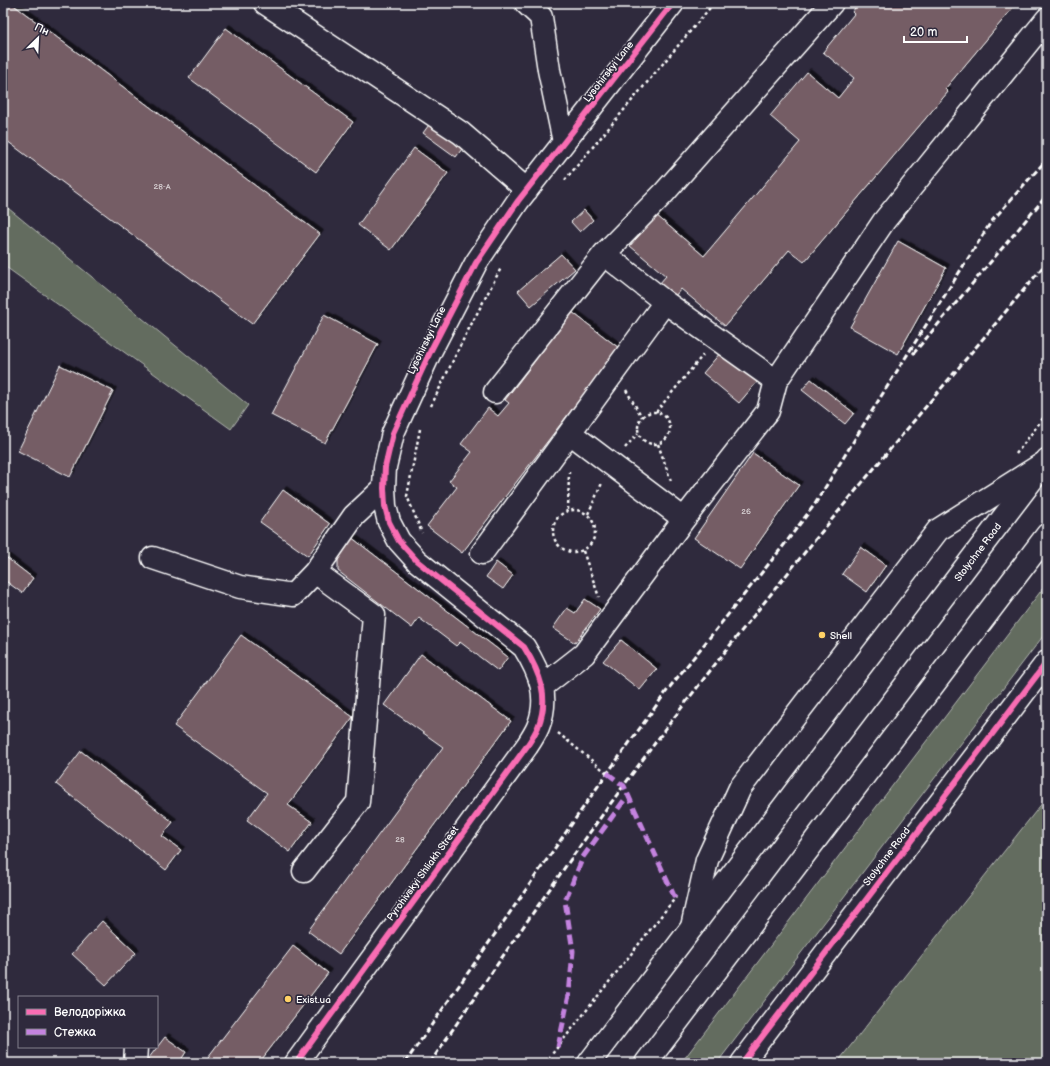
<svg xmlns="http://www.w3.org/2000/svg" width="1050" height="1066" viewBox="0 0 1050 1066" font-family="'Balsamiq Sans',sans-serif">
<defs>
<filter id="shadow"><feDropShadow dx="3.5" dy="-3.5" stdDeviation="0" flood-color="#0009"/></filter>
</defs>
<rect width="100%" height="100%" fill="#2f2a3d"/>
<filter id="ink" filterUnits="userSpaceOnUse"><feTurbulence type="fractalNoise" baseFrequency=".025" numOctaves="2"/><feDisplacementMap in="SourceGraphic" scale="8" xChannelSelector="R" yChannelSelector="G"/><feConvolveMatrix kernelMatrix="1 2 1 2 8 2 1 2 1" color-interpolation-filters="sRGB"/></filter>
<g filter="url(#ink)">
<path fill="#636c5f" stroke="#b1b6af" d="M 3,204 L 248,405 L 231,429 L 3,265 Z
M 1047,583 L 1047,631 L 717,1063 L 681,1063 Z
M 1047,797 L 1047,1063 L 837,1063 Z"/>
<path fill="#755d65" stroke="#fff" filter="url(#shadow)" d="M 3,3 L 11,3 L 320,234 L 252,324 L 3,138 Z
M 859,3 L 1017,3 L 945,89 L 948,92 L 804,262 L 789,250 L 725,326 L 681,289 L 674,297 L 659,284 L 666,276 L 630,246 L 656,215 L 704,256 L 800,142 L 770,116 L 807,72 L 838,98 L 854,78 L 823,52 L 854,14 L 852,12 Z
M 226,28 L 353,122 L 316,172 L 189,78 Z
M 434,118 L 467,142 L 456,157 L 423,133 Z
M 414,148 L 448,173 L 391,250 L 358,225 Z
M 584,210 L 593,220 L 580,232 L 571,222 Z
M 898,241 L 946,268 L 898,354 L 850,327 Z
M 561,254 L 575,269 L 531,306 L 518,291 Z
M 572,312 L 619,348 L 462,553 L 427,526 L 457,487 L 449,481 L 472,452 L 461,444 L 488,408 L 498,416 L 509,403 L 505,400 Z
M 324,315 L 378,344 L 325,443 L 271,415 Z
M 721,352 L 757,382 L 739,403 L 703,373 Z
M 60,365 L 113,391 L 70,477 L 18,451 Z
M 811,379 L 854,413 L 845,424 L 802,390 Z
M 753,453 L 799,485 L 740,569 L 694,538 Z
M 283,490 L 330,524 L 308,556 L 260,522 Z
M 351,537 L 508,657 L 498,671 L 460,642 L 456,646 L 419,618 L 412,628 L 338,571 L 338,554 Z
M 861,547 L 886,565 L 867,592 L 842,574 Z
M 3,555 L 33,578 L 22,593 L 3,579 Z
M 496,562 L 513,575 L 503,589 L 486,577 Z
M 585,599 L 600,609 L 575,643 L 553,628 L 567,608 L 575,613 Z
M 241,635 L 353,717 L 288,805 L 312,822 L 290,852 L 247,820 L 267,793 L 174,726 Z
M 621,640 L 657,669 L 640,690 L 603,661 Z
M 421,654 L 511,721 L 339,954 L 308,931 L 443,747 L 384,705 Z
M 81,751 L 173,822 L 162,836 L 181,850 L 166,870 L 56,784 Z
M 102,921 L 136,953 L 106,985 L 72,954 Z
M 293,946 L 328,973 L 259,1063 L 216,1063 L 208,1057 Z
M 165,1037 L 186,1052 L 179,1063 L 145,1063 Z"/>
<g fill="none" stroke-linecap="round" stroke-linejoin="round">
<g stroke="#fff" stroke-width="25">
<path id="minor" d="M 265,3 L 461,133 L 527,190
M 526,3 L 541,17 L 549,70 L 564,142
M 604,254 L 664,193 L 832,3
M 495,392 L 604,254 L 665,302 L 776,381
M 570,433 L 684,519
M 482,553 L 665,302
M 153,558 L 240,587 L 293,595 L 315,572 L 354,516 L 384,488
M 543,686 L 584,654 L 684,519 L 768,411 L 776,381 L 884,221 L 1047,19
M 304,871 L 358,802 L 374,615 L 315,572
M 692,927 L 707,860 L 740,788 L 938,530 L 1044,463
M 135,1063 L 136,1047
M 296,1063 L 527,746 C 531,740 535,734 538,727 C 550,697 540,673 524,647 L 417,561 L 399,541 L 389,522 L 385,506 L 384,488 L 385,467 L 393,433 L 431,350 L 476,263 L 518,201 L 673,3
M 742,1063 L 1047,662"/>
</g>
<g stroke="#fff" stroke-width="25">
<g id="highway">
<path id="s1" d="M 589,1063 L 1047,460"/>
<path d="M 646,1063 L 1047,535"/>
</g>
</g>
<path stroke="#fff" stroke-width="2.5" stroke-dasharray="3 3" stroke-linecap="butt" d="M 565,180 L 714,3
M 626,390 L 642,417
M 431,406 L 462,342 L 501,268
M 656,412 L 703,355
M638 428a16 16 0 1 1 32 0a16 16 0 1 1-32 0Z
M 420,429 L 407,496 L 422,533
M 658,444 L 671,481
M 625,448 L 638,433
M 1016,454 L 1047,413
M553 531a21 21 0 1 1 42 0a21 21 0 1 1-42 0Z
M 568,510 L 569,472
M 588,514 L 602,483
M 583,551 L 599,597
M 558,733 L 607,773
M 545,1063 L 676,897"/>
<use href="#minor" stroke="#2f2a3d" stroke-width="22"/>
<use href="#highway" stroke="#2f2a3d" stroke-width="22"/>
<path stroke="#fff" stroke-width="3" stroke-dasharray="6 3" stroke-linecap="butt" d="M 913,354 L 1047,195
M 405,1063 L 601,782 L 669,688 L 784,545 L 815,504 L 880,398 L 991,222 L 1047,159
M 430,1063 C 503,955 577,848 655,743 C 779,577 915,421 1047,262"/>
<path stroke="#c483df" stroke-width="5" stroke-dasharray="10 5" stroke-linecap="butt" d="M 607,773 L 624,786 L 675,898
M 558,1047 L 569,995 L 573,951 L 565,901 L 583,857 L 628,795"/>
<g stroke="#2f2a3d" stroke-width="8">
<path id="cycleway" d="M 296,1063 L 527,746 C 531,740 535,734 538,727 C 550,697 540,673 524,647 L 417,561 L 399,541 L 389,522 L 385,506 L 384,488 L 385,467 L 393,433 L 431,350 L 476,263 L 518,201 L 673,3
M 742,1063 L 1047,662"/>
</g>
<use href="#cycleway" stroke="#f96db3" stroke-width="6"/>
</g>
</g>
<g fill="#ffd166" stroke="#2f2a3d" stroke-width="1.5">
<circle cx="822" cy="635" r="4"/>
<circle cx="288" cy="999" r="4"/>
</g>
<g text-anchor="middle" stroke-width="3.5" stroke-linejoin="round" paint-order="stroke">
<g font-size="8" fill="#dcd6d8">
<text x="162" y="189">28-А</text>
<text x="746" y="514">26</text>
<text x="400" y="842">28</text>
</g>
<g font-size="10" fill="#fff" stroke="#2f2a3d">
<text transform="translate(608 71) rotate(-52)" y="4">Lysohirskyi Lane</text>
<text transform="translate(426 340) rotate(-64)" y="4">Lysohirskyi Lane</text>
<text dy="4" stroke="none"><textPath href="#s1" startOffset="642">Stolychne Road</textPath></text>
<text transform="translate(886 856) rotate(-53)" y="4">Stolychne Road</text>
<text transform="translate(422 873) rotate(-54)" y="4">Pyrohivskyi Shliakh Street</text>
</g>
<g font-size="10" fill="#fff" stroke="#2f2a3d" text-anchor="start">
<text x="830" y="639">Shell</text>
<text x="296" y="1003">Exist.ua</text>
</g>
</g>
<rect width="1050" height="1066" fill="none" stroke="#2f2a3d" stroke-width="16"/>
<rect x="8" y="8" width="1034" height="1050" fill="none" stroke="#fff" stroke-width="1.5" filter="url(#ink)"/>
<rect x="18" y="996" width="140" height="52" fill="#2f2a3d" stroke="#827f8b"/>
<rect x="26" y="1009" width="20" height="6" fill="#f96db3" stroke="#827f8b"/>
<text x="54" y="1016" font-size="12" fill="#ffffff">Велодоріжка</text>
<rect x="26" y="1029" width="20" height="6" fill="#c483df" stroke="#827f8b"/>
<text x="54" y="1036" font-size="12" fill="#ffffff">Стежка</text>
<g transform="translate(38 38) rotate(24)" stroke="#2f2a3d" stroke-width="3" paint-order="stroke">
<path d="M0-3L7 15L0 10L-7 15Z" fill="#ffffff"/>
<text y="-6" font-size="11" font-weight="bold" text-anchor="middle" fill="#ffffff">Пн</text>
</g>
<path d="M904 36v6h63v-6" fill="none" stroke="#ffffff" stroke-width="2"/>
<text x="910" y="36" font-size="12" fill="#ffffff" stroke="#2f2a3d" stroke-width="3" paint-order="stroke">20 m</text>
</svg>
